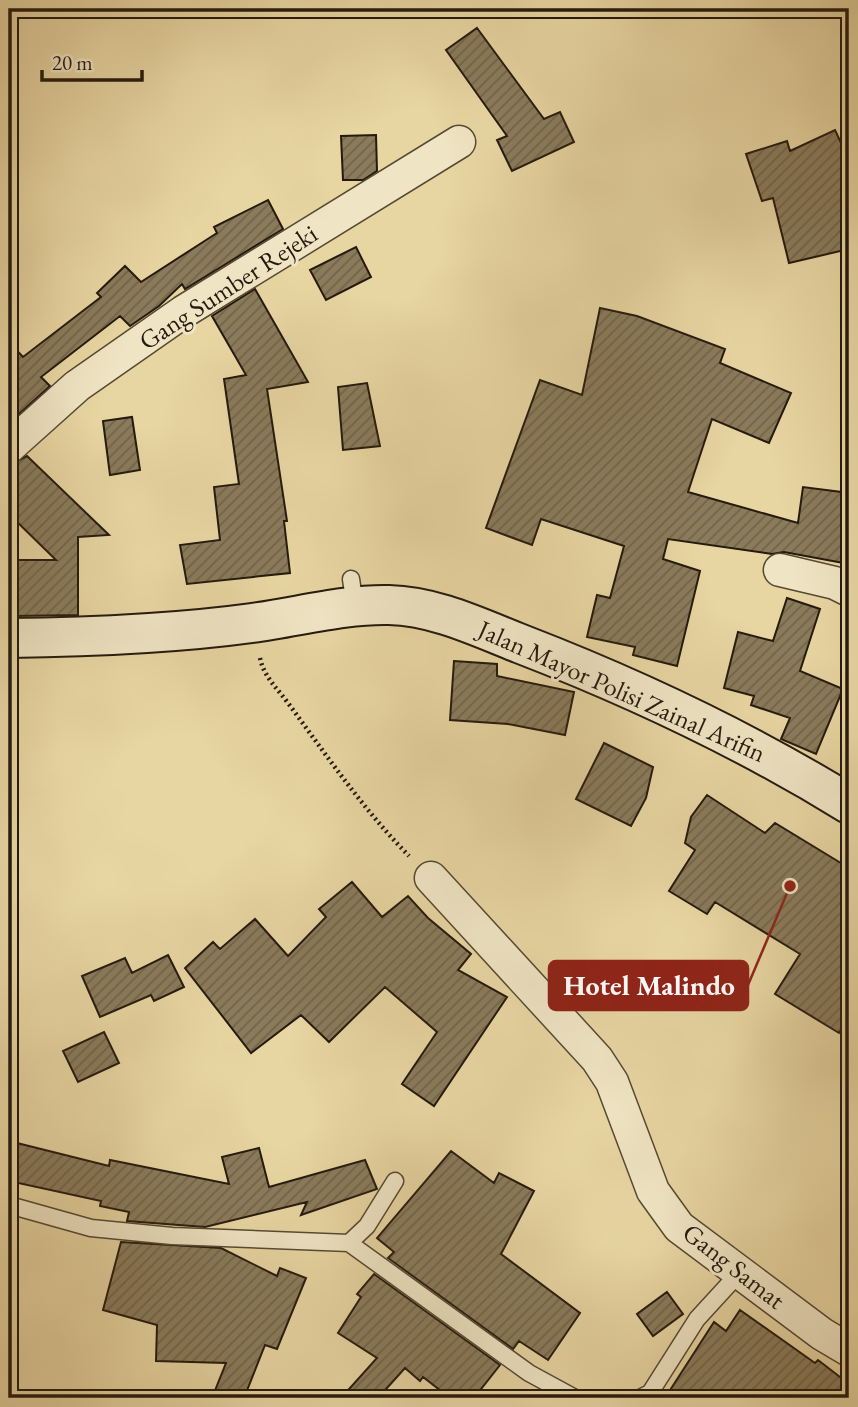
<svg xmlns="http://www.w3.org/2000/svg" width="858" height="1407" viewBox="0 0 858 1407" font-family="'EB Garamond',serif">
<defs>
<pattern id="building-hatch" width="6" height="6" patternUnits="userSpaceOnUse" patternTransform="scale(1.75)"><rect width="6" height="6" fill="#8a7b5b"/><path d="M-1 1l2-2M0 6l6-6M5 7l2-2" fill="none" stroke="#71644a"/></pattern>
</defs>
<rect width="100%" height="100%" fill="#e7d5a2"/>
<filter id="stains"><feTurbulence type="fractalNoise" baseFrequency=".00286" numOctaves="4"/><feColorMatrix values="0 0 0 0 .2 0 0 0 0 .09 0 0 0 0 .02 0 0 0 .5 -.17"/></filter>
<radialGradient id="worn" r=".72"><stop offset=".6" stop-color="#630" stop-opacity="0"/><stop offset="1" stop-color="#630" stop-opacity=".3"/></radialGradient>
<path fill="url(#building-hatch)" stroke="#251a0e" stroke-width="2" d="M 477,28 L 544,119 L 560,112 L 574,142 L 512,171 L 497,140 L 507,136 L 446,50 Z
M 835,130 L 849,160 L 849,249 L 789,263 L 773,198 L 762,201 L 746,154 L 787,141 L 790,151 Z
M 376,135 L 377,171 L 363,180 L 343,180 L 341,136 Z
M 268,200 L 283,229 L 185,289 L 182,284 L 159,306 L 130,326 L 120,316 L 41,377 L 50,386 L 9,423 L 9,342 L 23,357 L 101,297 L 97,293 L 125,266 L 141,282 L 217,233 L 214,227 Z
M 356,247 L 371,277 L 326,300 L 310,270 Z
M 255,289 L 308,382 L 267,389 L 287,521 L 284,521 L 290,573 L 187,584 L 180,545 L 220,540 L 214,487 L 239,484 L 224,379 L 246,375 L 212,316 Z
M 600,308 L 637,316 L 725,349 L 720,363 L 791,393 L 769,443 L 712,419 L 688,492 L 798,523 L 803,487 L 849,493 L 849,564 L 784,552 L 772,554 L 668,539 L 663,559 L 700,571 L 677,666 L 633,655 L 635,647 L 587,637 L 597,595 L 610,598 L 624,546 L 541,519 L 532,545 L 486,528 L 540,380 L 582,395 Z
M 367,383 L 380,446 L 343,450 L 338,387 Z
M 132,417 L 140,470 L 110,475 L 103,421 Z
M 27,456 L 109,535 L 78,537 L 78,615 L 14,616 L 14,560 L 56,560 L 9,514 L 9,465 Z
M 787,598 L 820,609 L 800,671 L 843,689 L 816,754 L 781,739 L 790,718 L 751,705 L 754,696 L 724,688 L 738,632 L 773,641 Z
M 454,661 L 497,664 L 497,676 L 574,692 L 565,735 L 508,724 L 450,720 Z
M 604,743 L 653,767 L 646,798 L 631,826 L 576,799 Z
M 707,795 L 765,833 L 775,823 L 849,868 L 849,1017 L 839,1033 L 775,994 L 800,954 L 715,902 L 707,914 L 669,891 L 695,850 L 685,843 L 691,817 Z
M 352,882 L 382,917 L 408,896 L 428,918 L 471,954 L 458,970 L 507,997 L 434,1106 L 402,1084 L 437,1032 L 385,987 L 329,1042 L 301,1015 L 251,1053 L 185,968 L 213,942 L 220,949 L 255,919 L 288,956 L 326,917 L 319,909 Z
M 168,955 L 184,987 L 154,1001 L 151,995 L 100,1017 L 82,976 L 125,958 L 132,973 Z
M 104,1032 L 119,1063 L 78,1082 L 63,1051 Z
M 9,1141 L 109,1166 L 110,1160 L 229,1184 L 222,1157 L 259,1148 L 269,1187 L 365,1160 L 377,1189 L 301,1215 L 307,1202 L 205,1227 L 127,1221 L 129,1212 L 100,1206 L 101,1201 L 9,1181 Z
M 451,1151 L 494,1183 L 499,1173 L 534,1191 L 501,1254 L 580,1313 L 548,1360 L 519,1341 L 513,1349 L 388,1258 L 394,1252 L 377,1238 Z
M 121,1242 L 221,1248 L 277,1276 L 280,1268 L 306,1278 L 277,1349 L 265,1345 L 244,1398 L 212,1398 L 226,1363 L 156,1361 L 157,1325 L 103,1310 Z
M 374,1274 L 500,1365 L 474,1398 L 450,1398 L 423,1377 L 420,1381 L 405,1368 L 378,1398 L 341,1398 L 377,1358 L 338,1333 L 361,1297 L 357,1294 Z
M 667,1292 L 683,1314 L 653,1336 L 637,1314 Z
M 740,1310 L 815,1363 L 818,1360 L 849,1384 L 849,1398 L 665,1398 L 714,1322 L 726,1331 Z"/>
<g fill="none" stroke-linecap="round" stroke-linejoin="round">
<g stroke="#564933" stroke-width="19">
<path id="service" d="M 351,579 L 355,606
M 9,1205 L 91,1228 L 172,1236 L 349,1243 L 367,1226 L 395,1181
M 349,1243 L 529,1373 L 575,1398
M 640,1398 L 650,1393 L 697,1319 L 740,1272"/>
</g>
<g stroke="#564933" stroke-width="35">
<path id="minor" d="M 9,447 L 77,386 L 183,312 L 459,142
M 780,570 L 835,583 L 849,590
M 431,878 L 597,1059 L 612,1082 L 653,1191 L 679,1227 L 822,1334 L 849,1350"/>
</g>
<g stroke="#251a0e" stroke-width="42">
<path id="secondary" d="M 9,638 C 90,637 172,634 252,623 C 298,617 343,604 389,605 C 435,606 478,627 521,644 C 635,688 745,740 849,804"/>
</g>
<path stroke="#251a0e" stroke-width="4.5" stroke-dasharray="2 3.5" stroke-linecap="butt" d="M 260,658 C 264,677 277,688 288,703 C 327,756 363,809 409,856"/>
<use href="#service" stroke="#efe4c3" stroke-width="16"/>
<use href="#minor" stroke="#efe4c3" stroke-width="32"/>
<use href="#secondary" stroke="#efe4c3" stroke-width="38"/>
</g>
<g text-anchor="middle" stroke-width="6" stroke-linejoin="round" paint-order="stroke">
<g font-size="26" fill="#251a0e" stroke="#efe4c3">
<text transform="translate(228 287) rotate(-33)" y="9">Gang Sumber Rejeki</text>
<text transform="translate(622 691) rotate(24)" y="9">Jalan Mayor Polisi Zainal Arifin</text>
<text transform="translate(734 1266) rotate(38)" y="9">Gang Samat</text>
</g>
</g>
<path fill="none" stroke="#8f2418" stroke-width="2.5" d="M790 886L748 985"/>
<circle fill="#8f2418" stroke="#efe4c3" stroke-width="2.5" cx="790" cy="886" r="7"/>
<rect fill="#8f2418" stroke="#8f2418" stroke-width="2.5" x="549" y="961" width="199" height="49" rx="7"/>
<g font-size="28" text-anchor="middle" font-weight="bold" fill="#fff">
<text x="649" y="995">Hotel Malindo</text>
</g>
<rect width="858" height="1407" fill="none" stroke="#e7d5a2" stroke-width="35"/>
<rect x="10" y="10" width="837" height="1386" fill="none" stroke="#251a0e" stroke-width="3.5"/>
<rect x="18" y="18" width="823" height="1372" fill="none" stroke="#251a0e" stroke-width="2"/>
<path d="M42 70v10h100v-10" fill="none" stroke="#251a0e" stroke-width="3.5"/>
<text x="52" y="70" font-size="21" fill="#251a0e" stroke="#efe4c3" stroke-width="5" paint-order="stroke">20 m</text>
<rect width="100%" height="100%" filter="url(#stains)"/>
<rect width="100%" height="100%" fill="url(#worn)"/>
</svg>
